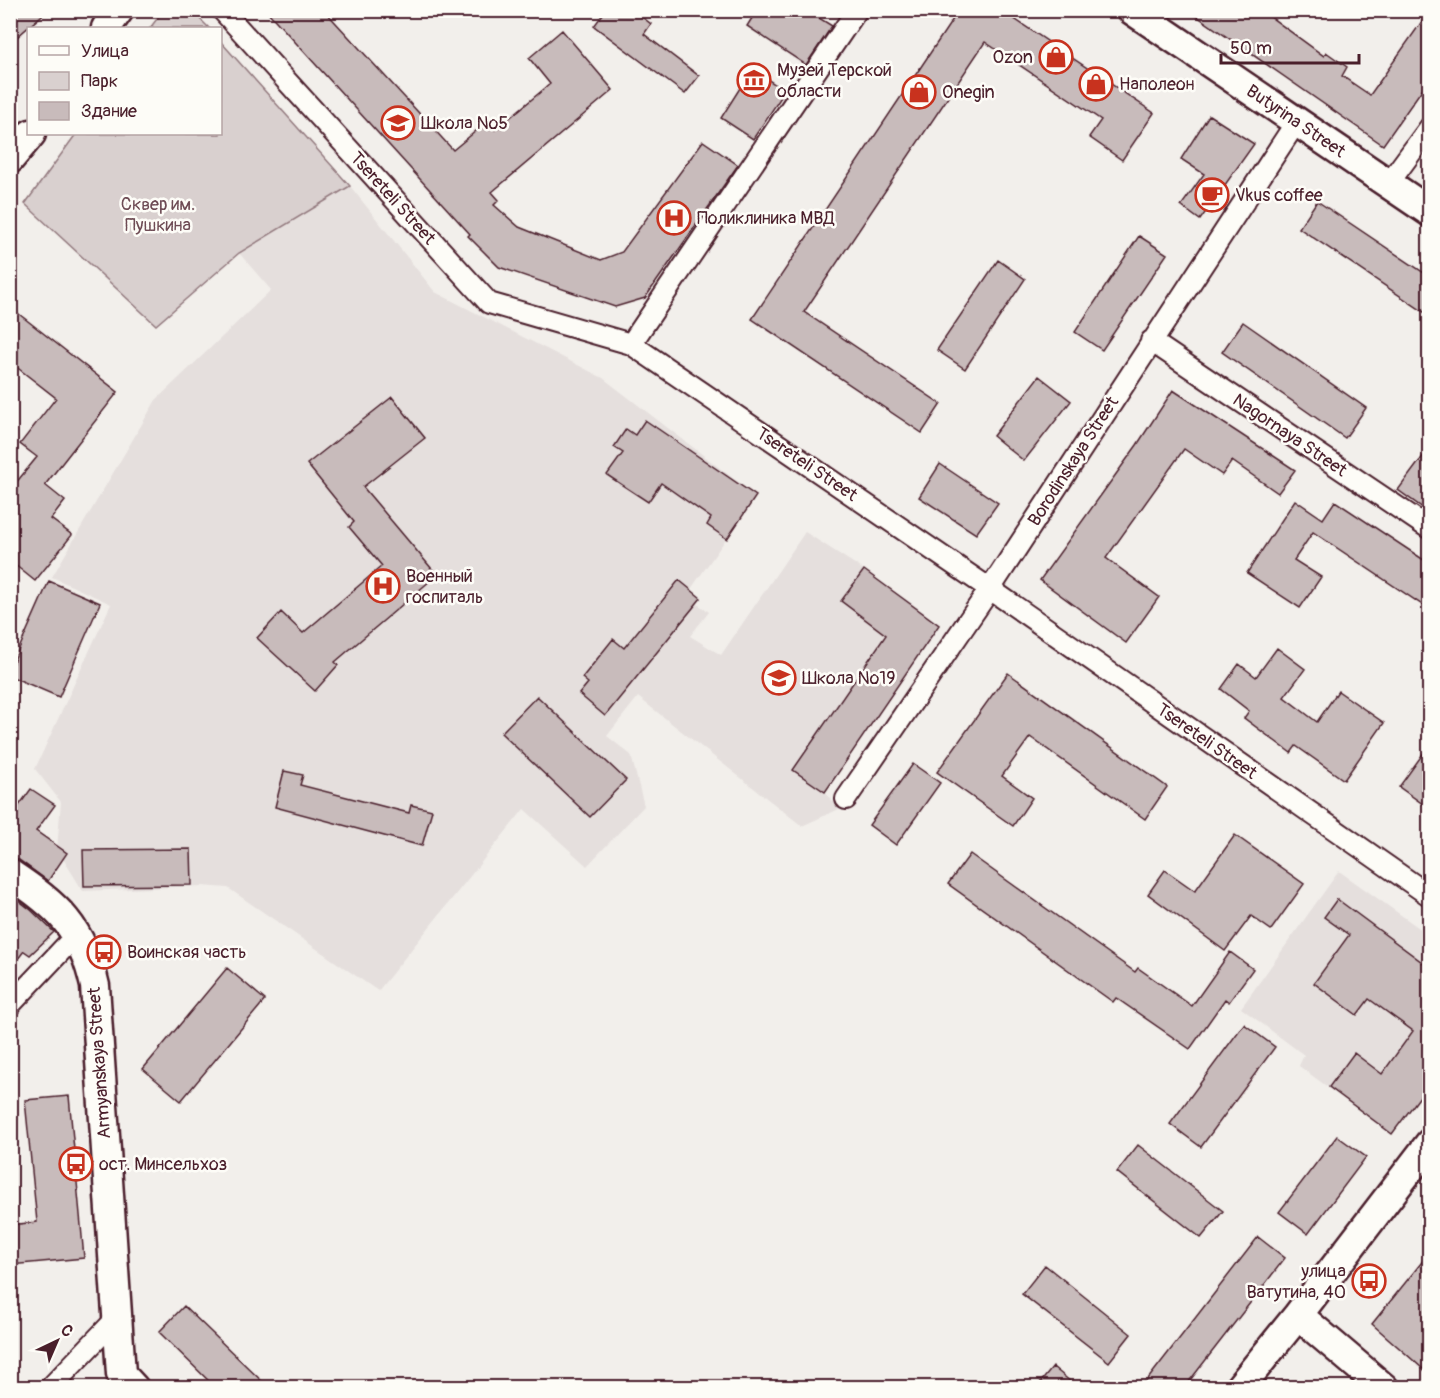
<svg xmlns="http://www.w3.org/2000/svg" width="1440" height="1398" viewBox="0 0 1440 1398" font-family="Pangolin,sans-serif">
<rect width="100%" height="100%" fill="#f2efeb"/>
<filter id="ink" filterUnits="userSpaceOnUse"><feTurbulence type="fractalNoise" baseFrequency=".0167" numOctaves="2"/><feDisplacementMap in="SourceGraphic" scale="12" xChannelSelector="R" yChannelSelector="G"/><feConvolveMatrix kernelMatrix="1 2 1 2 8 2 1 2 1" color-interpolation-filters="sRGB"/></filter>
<g filter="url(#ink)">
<path fill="#e5dfdd" d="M 350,186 L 435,292 L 603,378 L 756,496 L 686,596 L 709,612 L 690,636 L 721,655 L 805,532 L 864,570 L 841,601 L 916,658 L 825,792 L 839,809 L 802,826 L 638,697 L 607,736 L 631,755 L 644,806 L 587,866 L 524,809 L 378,991 L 228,888 L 202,886 L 83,891 L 57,849 L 61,802 L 35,769 L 111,604 L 52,577 L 156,400 L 271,290 L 239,253 Z
M 1339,871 L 1429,935 L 1429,1085 L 1392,1134 L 1299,1066 L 1304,1055 L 1241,1008 Z"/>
<path fill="#d9d0cf" stroke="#92787d" stroke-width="1.5" d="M 163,11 L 192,11 L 209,28 L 150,28 Z
M 221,42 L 350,186 L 239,253 L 156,325 L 25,204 L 76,134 L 220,134 Z"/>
<path fill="#c8bbbb" stroke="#4a1f2b" stroke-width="1.5" d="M 10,10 L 48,10 L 10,43 Z
M 266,10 L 324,10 L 453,150 L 488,121 L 495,130 L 550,84 L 529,58 L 562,30 L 613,90 L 492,192 L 499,200 L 494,205 L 519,227 L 601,260 L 622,252 L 703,141 L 738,165 L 645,298 L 615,307 L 499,267 L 468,236 L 470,234 Z
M 606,10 L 633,10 L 651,24 L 644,34 L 699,76 L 685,94 L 594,26 Z
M 757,10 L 824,10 L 819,18 L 832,26 L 806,65 L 747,26 Z
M 959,10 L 1001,10 L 1154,113 L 1122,160 L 1089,137 L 1101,120 L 985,42 L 804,312 L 941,404 L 922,433 L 752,319 Z
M 1188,10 L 1261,10 L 1324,56 L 1326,52 L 1347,67 L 1342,76 L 1370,95 L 1430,10 L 1430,78 L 1383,145 Z
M 752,69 L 785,91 L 753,139 L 721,118 Z
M 1209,115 L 1254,144 L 1200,220 L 1181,206 L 1204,174 L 1181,159 Z
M 1317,201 L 1430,277 L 1430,316 L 1299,228 Z
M 1139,236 L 1167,254 L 1102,350 L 1075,332 Z
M 998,260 L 1025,279 L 965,369 L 937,350 Z
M 10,307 L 118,392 L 45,485 L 65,501 L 51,519 L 72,535 L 35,581 L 10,561 L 10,490 L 37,457 L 20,444 L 56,398 L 10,362 Z
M 1243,322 L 1366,408 L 1345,438 L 1222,352 Z
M 1039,376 L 1071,401 L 1024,461 L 993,436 Z
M 1173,390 L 1295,470 L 1278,493 L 1232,461 L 1222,475 L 1184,449 L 1106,558 L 1159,597 L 1126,643 L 1040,580 L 1137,445 Z
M 392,397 L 425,438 L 363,487 L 437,575 L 335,662 L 338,665 L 315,691 L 257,638 L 281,612 L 303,633 L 382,566 L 349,527 L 354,522 L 307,464 Z
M 645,420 L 756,496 L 727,539 L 707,525 L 711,518 L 661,483 L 648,502 L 607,475 L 623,453 L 614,447 L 626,429 L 635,435 Z
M 1430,447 L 1430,513 L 1398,490 Z
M 940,464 L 998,503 L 976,534 L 919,497 Z
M 1295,500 L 1323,519 L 1335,501 L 1430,564 L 1430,610 L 1313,532 L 1294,560 L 1321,577 L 1300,608 L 1247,573 Z
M 864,570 L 939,625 L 825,792 L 793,770 L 886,635 L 841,601 Z
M 679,580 L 701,598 L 605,716 L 579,694 L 588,683 L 582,678 L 613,639 L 624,648 Z
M 49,581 L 100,603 L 59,697 L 10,676 L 10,669 Z
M 1277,648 L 1305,669 L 1284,697 L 1317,722 L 1338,691 L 1384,723 L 1344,780 L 1296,746 L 1291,753 L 1244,718 L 1249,711 L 1221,689 L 1239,664 L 1256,677 Z
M 1008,673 L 1167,787 L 1145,819 L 1030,737 L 1002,776 L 1032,798 L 1013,826 L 937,772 Z
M 537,696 L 626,780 L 590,817 L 501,733 Z
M 1430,744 L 1430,809 L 1399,787 Z
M 913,764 L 940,783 L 896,845 L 869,825 Z
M 284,771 L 303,775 L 300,785 L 409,813 L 411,805 L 432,810 L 422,846 L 275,807 Z
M 31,789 L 55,805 L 36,831 L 67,853 L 48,881 L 19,860 L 10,858 L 10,818 Z
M 1235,835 L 1304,884 L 1271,930 L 1251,916 L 1225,951 L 1148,894 L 1165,870 L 1195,891 Z
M 191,849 L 192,885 L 84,886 L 83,850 Z
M 970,854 L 1135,972 L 1138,968 L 1192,1006 L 1230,952 L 1253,969 L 1229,1002 L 1225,999 L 1190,1049 L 1116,998 L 1113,1002 L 948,884 Z
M 10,894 L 31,910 L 54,932 L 30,955 L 24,951 L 10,969 Z
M 1337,899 L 1430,968 L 1430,1083 L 1392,1134 L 1329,1087 L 1354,1053 L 1382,1074 L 1413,1031 L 1369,999 L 1357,1015 L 1314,983 L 1349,935 L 1324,917 Z
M 227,968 L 265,1000 L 181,1101 L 143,1069 Z
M 1244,1024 L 1275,1047 L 1201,1147 L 1170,1124 Z
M 69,1096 L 84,1258 L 10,1265 L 10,1225 L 37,1222 L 25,1100 Z
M 1337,1136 L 1366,1157 L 1308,1234 L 1279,1212 Z
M 1138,1145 L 1223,1211 L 1201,1238 L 1117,1172 Z
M 1258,1237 L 1285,1258 L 1184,1388 L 1141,1388 Z
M 1430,1252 L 1430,1375 L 1372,1324 Z
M 1045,1265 L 1131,1334 L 1109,1362 L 1022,1294 Z
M 184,1306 L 269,1388 L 216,1388 L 159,1332 Z
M 1053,1367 L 1078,1388 L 1036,1388 Z"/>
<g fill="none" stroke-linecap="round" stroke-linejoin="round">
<g stroke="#4a1f2b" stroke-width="24">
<path id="street" d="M 222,10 L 489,303 L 631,344 L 990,589 L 1430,896
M 1388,184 L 1430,127
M 1151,341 L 1430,529
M 631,344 L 857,10
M 846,799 L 990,589 L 1297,121
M 10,1005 L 77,934
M 50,1388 L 117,1318"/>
</g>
<g stroke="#4a1f2b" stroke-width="33">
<path id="secondary" d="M 1132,10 L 1430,212
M 106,28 L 119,10
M 10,159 L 31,134
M 10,874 C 58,906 82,927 95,986 L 121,1374 L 134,1388
M 1298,1315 L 1384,1388
M 1239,1388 L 1298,1315 L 1430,1143"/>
</g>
<use href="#street" stroke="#fdfcf7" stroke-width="20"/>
<use href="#secondary" stroke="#fdfcf7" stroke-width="28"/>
</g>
</g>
<defs>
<g id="shop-ring" transform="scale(1.725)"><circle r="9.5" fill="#fdfcf7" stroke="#c8321e" stroke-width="1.5"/><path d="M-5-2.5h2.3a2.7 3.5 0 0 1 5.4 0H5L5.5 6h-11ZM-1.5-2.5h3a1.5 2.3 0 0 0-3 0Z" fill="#c8321e"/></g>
<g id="museum-ring" transform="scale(1.725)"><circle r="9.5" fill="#fdfcf7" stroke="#c8321e" stroke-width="1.5"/><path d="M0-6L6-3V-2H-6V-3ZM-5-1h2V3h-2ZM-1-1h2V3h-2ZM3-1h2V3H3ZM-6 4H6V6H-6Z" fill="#c8321e"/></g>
<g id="school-ring" transform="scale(1.725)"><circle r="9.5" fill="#fdfcf7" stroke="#c8321e" stroke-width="1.5"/><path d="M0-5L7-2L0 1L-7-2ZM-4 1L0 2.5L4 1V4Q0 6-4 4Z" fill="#c8321e"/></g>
<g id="cafe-ring" transform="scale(1.725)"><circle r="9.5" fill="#fdfcf7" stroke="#c8321e" stroke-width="1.5"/><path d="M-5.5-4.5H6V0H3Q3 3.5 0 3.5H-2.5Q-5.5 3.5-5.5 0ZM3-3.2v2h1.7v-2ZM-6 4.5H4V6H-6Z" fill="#c8321e"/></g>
<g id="hospital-ring" transform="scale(1.725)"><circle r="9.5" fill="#fdfcf7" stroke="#c8321e" stroke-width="1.5"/><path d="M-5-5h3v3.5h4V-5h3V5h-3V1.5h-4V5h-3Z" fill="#c8321e"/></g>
<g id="bus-ring" transform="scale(1.725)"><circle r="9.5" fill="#fdfcf7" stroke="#c8321e" stroke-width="1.5"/><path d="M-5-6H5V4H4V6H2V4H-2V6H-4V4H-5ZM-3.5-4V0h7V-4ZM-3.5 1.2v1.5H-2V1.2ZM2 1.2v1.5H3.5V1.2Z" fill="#c8321e"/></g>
</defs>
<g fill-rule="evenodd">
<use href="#shop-ring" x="1056" y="57"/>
<use href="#museum-ring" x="754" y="80"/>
<use href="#shop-ring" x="1096" y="84"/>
<use href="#shop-ring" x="919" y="92"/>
<use href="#school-ring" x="398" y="123"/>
<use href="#cafe-ring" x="1212" y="195"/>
<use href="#hospital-ring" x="674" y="218"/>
<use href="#hospital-ring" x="383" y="586"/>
<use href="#school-ring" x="779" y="678"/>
<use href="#bus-ring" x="104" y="952"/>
<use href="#bus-ring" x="76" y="1164"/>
<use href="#bus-ring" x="1369" y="1281"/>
</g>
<g text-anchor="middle" stroke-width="5" stroke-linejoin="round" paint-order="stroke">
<g font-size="18" fill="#4a1f2b" stroke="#fdfcf7" text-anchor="start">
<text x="1033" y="63" text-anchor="end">Ozon</text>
<text x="777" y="76">Музей Терской<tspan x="777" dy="21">области</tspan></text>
<text x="1119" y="90">Наполеон</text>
<text x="942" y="98">Onegin</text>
<text x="421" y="129">Школа №5</text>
<text x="1235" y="201">Vkus coffee</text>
<text x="697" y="224">Поликлиника МВД</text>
<text x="406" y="582">Военный<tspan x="406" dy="21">госпиталь</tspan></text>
<text x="802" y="684">Школа №19</text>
<text x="127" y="958">Воинская часть</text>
<text x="99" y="1170">ост. Минсельхоз</text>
<text x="1346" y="1277" text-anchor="end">улица<tspan x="1346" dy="21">Ватутина, 40</tspan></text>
</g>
<g font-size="18" fill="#4a1f2b" stroke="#fdfcf7">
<text transform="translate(1296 121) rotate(34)" y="6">Butyrina Street</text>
<text transform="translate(393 198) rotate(48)" y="6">Tsereteli Street</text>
<text transform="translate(1290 435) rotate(34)" y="6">Nagornaya Street</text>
<text transform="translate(1073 461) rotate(-57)" y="6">Borodinskaya Street</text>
<text transform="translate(807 464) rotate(34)" y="6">Tsereteli Street</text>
<text transform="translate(1207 741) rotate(35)" y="6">Tsereteli Street</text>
<text transform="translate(99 1063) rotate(-94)" y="6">Armyanskaya Street</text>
</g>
<g font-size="18" fill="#6e4b54" stroke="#fdfcf7">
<text x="158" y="210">Сквер им.<tspan x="158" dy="21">Пушкина</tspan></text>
</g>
</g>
<rect width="1440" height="1398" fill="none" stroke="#fdfcf7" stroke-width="36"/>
<rect x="18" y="18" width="1404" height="1362" fill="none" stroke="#4a1f2b" stroke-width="2" filter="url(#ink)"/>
<rect x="27" y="27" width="195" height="108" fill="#fdfcf7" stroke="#b5a4a5" stroke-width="1.5"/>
<rect x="39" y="46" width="30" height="9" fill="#fdfcf7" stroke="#b5a4a5" stroke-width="1.5"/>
<text x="81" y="57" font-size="18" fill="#4a1f2b">Улица</text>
<rect x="39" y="72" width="30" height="18" fill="#d9d0cf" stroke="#b5a4a5" stroke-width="1.5"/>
<text x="81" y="87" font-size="18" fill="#4a1f2b">Парк</text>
<rect x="39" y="102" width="30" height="18" fill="#c8bbbb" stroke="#b5a4a5" stroke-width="1.5"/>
<text x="81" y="117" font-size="18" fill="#4a1f2b">Здание</text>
<g transform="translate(57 1341) rotate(44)" stroke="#fdfcf7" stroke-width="4.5" paint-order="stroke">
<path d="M0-4.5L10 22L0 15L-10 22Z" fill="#4a1f2b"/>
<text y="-9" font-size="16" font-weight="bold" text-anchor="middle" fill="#4a1f2b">С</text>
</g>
<path d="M1221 54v9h138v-9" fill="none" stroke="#4a1f2b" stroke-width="3"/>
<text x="1230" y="54" font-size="18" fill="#4a1f2b" stroke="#fdfcf7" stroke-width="4.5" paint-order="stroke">50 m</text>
</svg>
